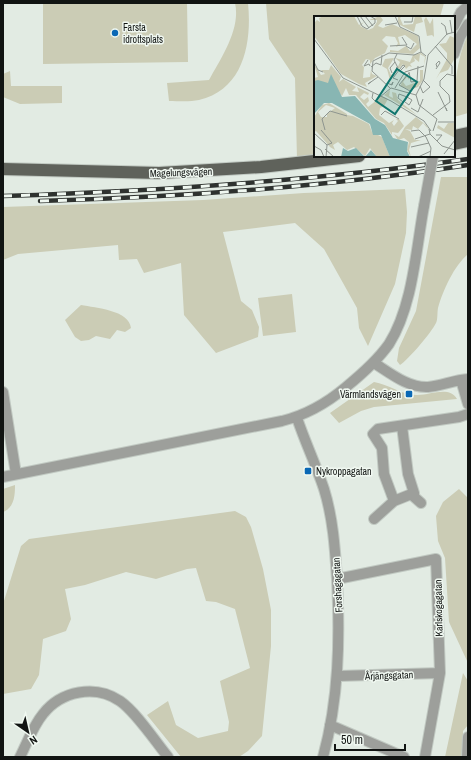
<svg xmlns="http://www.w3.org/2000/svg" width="471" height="760" viewBox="0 0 471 760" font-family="'Archivo Narrow',sans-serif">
<rect width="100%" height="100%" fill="#e2ebe3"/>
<path fill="#cbccb5" d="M 43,3 L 187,3 L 188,62 L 43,64 Z
M 235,3 L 248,3 C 252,42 244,90 199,100 C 190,102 178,101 169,101 L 167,83 L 209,80 C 221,58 241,29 235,3 Z
M 266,3 L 444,3 L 440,17 L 315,17 L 315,156 L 297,159 L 295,78 L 269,39 Z
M 468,34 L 468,113 L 454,117 C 454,89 456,60 468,34 Z
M 10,71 L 11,86 L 62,86 L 62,103 L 20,104 L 3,97 L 3,74 Z
M 441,177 L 468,177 L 468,254 C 454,266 443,290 438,308 C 437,313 438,319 436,323 C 431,333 409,359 400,365 L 397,361 L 399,348 L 416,311 Z
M 405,189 L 407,212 L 406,233 L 395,284 L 368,346 L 359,328 L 357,308 L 324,249 L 295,223 L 223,232 L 241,301 L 252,310 L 259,327 L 258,337 L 216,353 L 184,315 L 181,263 L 144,273 L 137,259 L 119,260 L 118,245 L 18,254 L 3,260 L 3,207 L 203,200 L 304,193 Z
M 292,294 L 296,332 L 263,336 L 258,298 Z
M 81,305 C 96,308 129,310 131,328 L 125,332 L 117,330 L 110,339 L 96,336 L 89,340 L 81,341 L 75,337 L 65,320 Z
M 374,382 C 388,384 402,395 416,395 C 429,396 449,385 457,399 L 374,407 L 361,411 L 339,423 L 330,413 Z
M 15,485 C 15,496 14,508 3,512 L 3,489 Z
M 459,489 L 468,498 L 468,663 L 449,622 L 445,558 L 438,541 L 436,516 L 443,502 Z
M 235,511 L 246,517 L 251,527 L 263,569 L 271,610 L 271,646 L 262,736 L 248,751 L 239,757 L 181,757 L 147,715 L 168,701 L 176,725 L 198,738 L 228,731 L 229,722 L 220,681 L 250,668 L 235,609 L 216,602 L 206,601 L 196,568 L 187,569 L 156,579 L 126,572 L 85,585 L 65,589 L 71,619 L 66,631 L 43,639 L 39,675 L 31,689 L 3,694 L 3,604 L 21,546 L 29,539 Z
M 463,673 L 468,681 L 468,725 L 463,731 L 463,757 L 445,757 Z"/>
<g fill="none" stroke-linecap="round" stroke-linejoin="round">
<g stroke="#c1c9c2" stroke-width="12">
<path id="minor" d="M 454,26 L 461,12 L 468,6
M 454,54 L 460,37 L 468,24
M 374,363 C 390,373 408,388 428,387 C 441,386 454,380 468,379
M 461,380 L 468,404
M 3,392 L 16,474
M 297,418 C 305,442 316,465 324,489 C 333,518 335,548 337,579 C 340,639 339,699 323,757
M 402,426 L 408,474 L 414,493 L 394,501 L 384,474 L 382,448 L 373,434 L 378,429 L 459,417 L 468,414
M 3,477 L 282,421 C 306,415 327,403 346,387 C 362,374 377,361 389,344 C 413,306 416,249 424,206
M 412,495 L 421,503
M 374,519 L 394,501
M 337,579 L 436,559 L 440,673 L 425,757
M 338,676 L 440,673
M 330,725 L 404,757
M 20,757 C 27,743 33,726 43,714 C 61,691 95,684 120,701 C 136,712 155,741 168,757
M 467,757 L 468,737"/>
</g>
<g stroke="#c1c9c2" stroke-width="14">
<path id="major" d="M 454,136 L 468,133
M 454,144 L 468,141
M 3,169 L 159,173 L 261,167 L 359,156"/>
</g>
<use href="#minor" stroke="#9d9f9b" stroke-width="10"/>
<use href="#major" stroke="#5f625b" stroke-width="12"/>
<g stroke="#2e322f" stroke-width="4.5">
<path id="rail" d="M 3,196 C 159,191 314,181 468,159
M 40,201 C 183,197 327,187 468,165"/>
</g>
<use href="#rail" stroke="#f0f8f1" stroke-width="3" stroke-dasharray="9" stroke-linecap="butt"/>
<g stroke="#c1c9c2" stroke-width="12" stroke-linecap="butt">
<path id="minor-bridge" d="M 424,206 L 433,156"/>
</g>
<use href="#minor-bridge" stroke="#9d9f9b" stroke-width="10"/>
</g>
<g fill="#0a68b5" stroke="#f0f8f1" stroke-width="1.5">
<circle cx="115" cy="33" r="4"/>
<rect x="405" y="390" width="8" height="8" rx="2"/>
<rect x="304" y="467" width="8" height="8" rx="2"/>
</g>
<g text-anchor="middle" stroke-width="3" stroke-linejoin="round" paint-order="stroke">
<g font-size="10" fill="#111412" stroke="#f0f8f1" text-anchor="start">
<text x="123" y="31">Farsta<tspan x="123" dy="12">idrottsplats</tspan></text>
<text x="401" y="398" text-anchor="end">Värmlandsvägen</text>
<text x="316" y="475">Nykroppagatan</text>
</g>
<g font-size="10" fill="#111412" stroke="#f0f8f1">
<text transform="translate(181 172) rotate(-2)" y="4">Magelungsvägen</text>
<text transform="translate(337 585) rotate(-93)" y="4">Forshagagatan</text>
<text transform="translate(438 608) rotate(-91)" y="4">Karlskogagatan</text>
<text transform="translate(389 675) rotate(-2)" y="4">Årjängsgatan</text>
</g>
</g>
<g transform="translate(314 16)">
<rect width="141" height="141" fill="#e2ebe3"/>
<path d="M 10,0 L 40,0 L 45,9 L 50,6 L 46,10 L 54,14 L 59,12 L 63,6 L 63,4 L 55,4 L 66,0 L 69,4 L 64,10 L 69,12 L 78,8 L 104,20 L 106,32 L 99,38 L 76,36 L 76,31 L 76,34 L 84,35 L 92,30 L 96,35 L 103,28 L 91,19 L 84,21 L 86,29 L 82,31 L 84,27 L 81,21 L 72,20 L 68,24 L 74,30 L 71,37 L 61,42 L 56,48 L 56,44 L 52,43 L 48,49 L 50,51 L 49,62 L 56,61 L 57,54 L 58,58 L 63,60 L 51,67 L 53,71 L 45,68 L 27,58 L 0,20 L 0,7 L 3,4 L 6,6 L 5,2 ZM 84,0 L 88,0 L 86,2 L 89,9 L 99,8 L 101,0 L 107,0 L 109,6 L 102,8 L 100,16 L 84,8 ZM 112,1 L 116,8 L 119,2 L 120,21 L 118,19 L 113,20 L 110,4 ZM 136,20 L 141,22 L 141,42 L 134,54 L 126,57 L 122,63 L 133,43 L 133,37 L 125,28 L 132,27 ZM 107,37 L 112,41 L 110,49 L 111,41 L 106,38 L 105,46 L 100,42 L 101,45 L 96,48 L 98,51 L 95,50 L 92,53 L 89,48 L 81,57 L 86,46 L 81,42 L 96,46 L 99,39 ZM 80,42 L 74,52 L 77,59 L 81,57 L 76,64 L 73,53 L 68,50 L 71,43 ZM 0,48 L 7,59 L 11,58 L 7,54 L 15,54 L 17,49 L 27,61 L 25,66 L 29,63 L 42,71 L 38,75 L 45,76 L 43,71 L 55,77 L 54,79 L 50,77 L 46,81 L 50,84 L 54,81 L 55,85 L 52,88 L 54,91 L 68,80 L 74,83 L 70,90 L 66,92 L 65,99 L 75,107 L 80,104 L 78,107 L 80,110 L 84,105 L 82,103 L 85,103 L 90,110 L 84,117 L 78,116 L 78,119 L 70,107 L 62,103 L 42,79 L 35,79 L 32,72 L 28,80 L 26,77 L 27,79 L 0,70 L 0,62 L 4,61 ZM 106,54 L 109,54 L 109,64 L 104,71 L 96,74 L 86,70 L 91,60 L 95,60 L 95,64 L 93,61 L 89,66 L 92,70 L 106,65 ZM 76,74 L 75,80 L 79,82 L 78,76 L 82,77 L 84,84 L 103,99 L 70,79 ZM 15,87 L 33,98 L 33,101 L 33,99 L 39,100 L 55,108 L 58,116 L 68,121 L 76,141 L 63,141 L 56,132 L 51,140 L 40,131 L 33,134 L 24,126 L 19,129 L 21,134 L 16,131 L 2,115 L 0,116 L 0,101 L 8,89 ZM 12,89 L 21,92 L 13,98 L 13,101 L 7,101 L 4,96 ZM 102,101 L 112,109 L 115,114 L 109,107 L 104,113 L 99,110 L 98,114 L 91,113 L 96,115 L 101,124 L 107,124 L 97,127 L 95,134 L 97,141 L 93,134 L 95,126 L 90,122 L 84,124 L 80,118 L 85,121 L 91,111 ZM 134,107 L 141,107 L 141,122 L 123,112 L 124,109 L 130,113 Z" fill="#cbccb5" fill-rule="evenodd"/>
<path d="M 17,58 L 28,81 L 41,80 L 61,103 L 71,109 L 79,122 L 94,126 L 93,135 L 96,141 L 76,141 L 67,119 L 59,119 L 56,108 L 18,87 L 10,87 L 0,98 L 0,65 L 4,64 L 14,67 ZM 29,132 L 34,135 L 42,132 L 51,141 L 57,134 L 63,141 L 27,141 Z" fill="#88b6b3"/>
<path fill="none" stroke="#8e958f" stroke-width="1" d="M 43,0 L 48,10 L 53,13 L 61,7 L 61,3 L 56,0M 46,0 L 55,12M 51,0 L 59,10M 81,0 L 86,11 L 105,20 L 107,36 L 112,40M 136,4 L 138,17M 90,6 L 98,6 L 99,0M 127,7 L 131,10 L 133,19M 71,9 L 83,7M 0,23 L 29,62 L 77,85 L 110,105 L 117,115M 76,30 L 93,29 L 88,21M 92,30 L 97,33 L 100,27M 121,30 L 138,50 L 138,58M 83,38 L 80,44 L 84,52 L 82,54 L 83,51M 54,44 L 50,50 L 55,48 L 56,50M 0,46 L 4,54 L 9,56M 57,51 L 62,47 L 67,49 L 68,39M 122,53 L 126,47 L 125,45 L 122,48 L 123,51M 95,56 L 97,66 L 103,65 L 104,50M 78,57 L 76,52 L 81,46M 95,57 L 85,69 L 96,75 L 102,70M 84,64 L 79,62 L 89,49 L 91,50 L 86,55M 57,66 L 54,68 L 64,61M 73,67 L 78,69 L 79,66 L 77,69M 106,70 L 109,77 L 116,71 L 109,64M 76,72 L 58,55 L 59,45 L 75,37 L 100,39 L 107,36M 81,72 L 91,56 L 110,50M 124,76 L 133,95 L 132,92M 59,77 L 58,82 L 61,85 L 77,72 L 102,79M 91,86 L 95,89 L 98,84 L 93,81 L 85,78 L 84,82 L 89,86 L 91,85 L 94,79 L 94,78M 97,92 L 104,96 L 109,83M 67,99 L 71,95 L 85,103M 119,99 L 136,86 L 135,79 L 126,70 L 126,65 L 133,58 L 141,60M 124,106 L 141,106M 115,113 L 116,118 L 128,130 L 141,134M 7,114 L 18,127 L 13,129M 11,114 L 8,103 L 16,95 L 33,100M 97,115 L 105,114 L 112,121 L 117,132 L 116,141M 119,115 L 123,103 L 105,89 L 102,79 L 110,63 L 114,39 L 133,18 L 141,16M 0,117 L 13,129 L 12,141M 122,119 L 128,119 L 123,125M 101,123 L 116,118M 0,130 L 7,134 L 10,141M 97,131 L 115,127M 11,133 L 20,141M 130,138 L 141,124M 104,141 L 117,135"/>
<path fill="#0f766e" fill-opacity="0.15" stroke="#0f766e" stroke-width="2" d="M 83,53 L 103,66 L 81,98 L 62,85 Z"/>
<rect width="141" height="141" fill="none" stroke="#111412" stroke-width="2"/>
</g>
<rect width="471" height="760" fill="none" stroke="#111412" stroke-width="8"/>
<g transform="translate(28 732) rotate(146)" stroke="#f0f8f1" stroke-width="3" paint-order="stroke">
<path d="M0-3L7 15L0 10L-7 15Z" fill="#111412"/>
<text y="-6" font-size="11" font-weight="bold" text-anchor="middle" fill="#111412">N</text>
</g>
<path d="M335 744v6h70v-6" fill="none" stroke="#111412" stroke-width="2"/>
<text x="341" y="744" font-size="12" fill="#111412" stroke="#f0f8f1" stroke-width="3" paint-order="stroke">50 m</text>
</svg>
